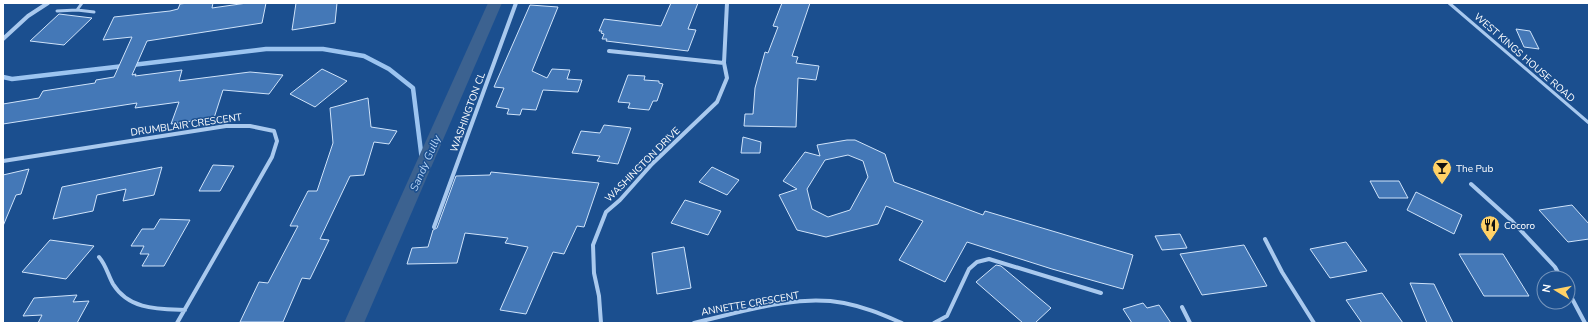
<svg xmlns="http://www.w3.org/2000/svg" width="1592" height="326" viewBox="0 0 1592 326" font-family="'Nunito Sans',sans-serif">
<rect width="100%" height="100%" fill="#1b4f8f"/>
<g fill="none" stroke-linecap="round" stroke-linejoin="round">
<path stroke="#9cc4f0" stroke-width="4.5" d="M 132,65 L 266,49 L 323,49 L 364,56 L 389,69 L 413,88 L 423,168
M 3,77 L 12,79 L 124,66"/>
<path fill="#3c6290" fill-rule="evenodd" d="M 488,3 L 502,3 L 364,323 L 344,323 Z"/>
</g>
<path fill="#4478b7" stroke="#cfe3fa" fill-rule="evenodd" d="M 188,3 L 213,3 L 212,8 L 247,3 L 266,3 L 262,23 L 147,41 L 132,75 L 136,74 L 135,76 L 182,70 L 179,81 L 250,72 L 283,75 L 269,94 L 223,90 L 214,118 L 171,124 L 179,102 L 135,108 L 137,103 L 3,124 L 3,104 L 39,98 L 43,91 L 95,83 L 96,80 L 114,77 L 132,37 L 103,40 L 114,17 L 170,11 L 178,9 L 180,4 Z
M 296,3 L 337,3 L 335,23 L 292,30 Z
M 671,3 L 698,3 L 688,29 L 696,30 L 688,51 L 606,41 L 607,39 L 602,39 L 604,34 L 601,33 L 602,31 L 599,31 L 604,19 L 661,26 Z
M 782,3 L 810,3 L 792,56 L 798,57 L 796,63 L 819,66 L 816,80 L 798,78 L 796,127 L 744,126 L 745,114 L 753,114 L 755,88 L 765,52 L 768,53 L 778,27 L 773,26 Z
M 530,5 L 558,7 L 532,71 L 547,78 L 552,69 L 570,70 L 567,79 L 582,80 L 578,92 L 543,90 L 536,110 L 522,109 L 520,115 L 507,114 L 509,109 L 496,107 L 504,88 L 494,87 Z
M 59,14 L 92,18 L 64,45 L 30,41 Z
M 1516,29 L 1530,31 L 1539,49 L 1524,47 Z
M 322,69 L 347,81 L 315,107 L 290,94 Z
M 628,75 L 645,76 L 644,80 L 659,81 L 659,83 L 663,84 L 657,101 L 653,101 L 649,110 L 628,108 L 630,103 L 618,102 Z
M 368,98 L 371,127 L 397,131 L 389,144 L 374,142 L 364,175 L 350,176 L 320,239 L 329,240 L 310,279 L 302,278 L 283,322 L 240,322 L 259,282 L 268,283 L 298,226 L 290,226 L 308,191 L 317,191 L 333,143 L 330,108 Z
M 604,125 L 631,128 L 618,164 L 597,161 L 600,156 L 572,153 L 581,131 L 600,133 Z
M 743,137 L 761,142 L 760,153 L 741,153 Z
M 847,140 L 855,140 L 885,154 L 894,182 L 983,215 L 985,211 L 1133,255 L 1123,289 L 1052,269 L 967,242 L 945,282 L 899,260 L 923,221 L 886,206 L 878,224 L 826,237 L 797,230 L 779,195 L 797,189 L 783,181 L 805,152 L 820,156 L 817,145 ZM 848,155 L 863,161 L 868,177 L 850,210 L 828,217 L 812,209 L 807,189 L 825,160 Z
M 213,165 L 234,166 L 220,191 L 199,191 Z
M 162,167 L 154,195 L 123,201 L 126,189 L 97,195 L 93,211 L 53,219 L 62,187 Z
M 712,167 L 739,180 L 727,195 L 699,182 Z
M 29,169 L 21,194 L 16,195 L 3,226 L 3,175 Z
M 491,172 L 599,183 L 584,227 L 577,226 L 564,254 L 553,252 L 526,314 L 500,310 L 528,247 L 505,243 L 508,238 L 465,233 L 457,263 L 407,264 L 412,248 L 428,247 L 433,230 L 437,228 L 456,176 L 490,175 Z
M 1370,181 L 1399,181 L 1408,198 L 1379,198 Z
M 1416,192 L 1462,215 L 1454,234 L 1407,210 Z
M 685,200 L 721,211 L 708,235 L 671,223 Z
M 1572,205 L 1589,224 L 1589,239 L 1568,242 L 1539,210 Z
M 160,219 L 190,220 L 164,266 L 142,266 L 149,254 L 140,254 L 144,246 L 131,246 L 142,229 L 154,229 Z
M 1180,234 L 1187,248 L 1162,250 L 1155,236 Z
M 50,240 L 94,246 L 66,279 L 22,272 Z
M 1346,242 L 1367,271 L 1330,278 L 1310,249 Z
M 1244,245 L 1267,286 L 1202,295 L 1180,254 Z
M 684,247 L 691,288 L 657,294 L 652,253 Z
M 1459,254 L 1503,254 L 1529,296 L 1484,296 Z
M 996,265 L 1001,266 L 1051,308 L 1035,323 L 1023,323 L 976,282 Z
M 1410,283 L 1434,284 L 1453,323 L 1427,323 Z
M 1382,293 L 1403,323 L 1362,323 L 1346,300 Z
M 77,295 L 73,302 L 89,301 L 77,323 L 38,323 L 42,315 L 23,316 L 34,298 Z
M 1143,303 L 1147,308 L 1159,305 L 1171,323 L 1132,323 L 1123,309 Z"/>
<g fill="none" stroke-linecap="round" stroke-linejoin="round">
<path stroke="#a9c9ee" stroke-width="3" d="M 1449,3 L 1589,123
M 77,10 L 82,3
M 57,11 L 77,10 L 94,12"/>
<path stroke="#a9c9ee" stroke-width="4" d="M 3,39 L 28,16 L 48,3
M 609,51 L 724,63
M 3,161 L 226,126 L 250,126 L 274,131 L 277,141 L 272,157 L 177,323
M 1471,184 L 1512,221 L 1555,267 L 1561,278
M 434,227 L 516,3
M 1265,239 L 1282,272 L 1314,323
M 99,257 C 106,265 108,275 113,284 C 129,310 158,309 185,310
M 1568,291 L 1585,323
M 1182,307 L 1190,323
M 601,323 L 599,296 L 594,273 L 593,245 L 606,212 L 620,200 L 652,164 L 717,102 L 727,78 L 724,63 L 727,3
M 694,323 C 742,312 795,294 844,303 C 865,307 883,315 902,323
M 934,323 L 947,316 L 969,269 L 977,262 L 989,259 L 1101,293"/>
</g>
<defs>
<g id="bar-pin" transform="scale(1)"><path d="M0 17L-7.5 6A9.5 9.5 0 1 1 7.5 6Z" fill="#ffd166" stroke="#1b4f8f"/><path d="M-6-5H6L.8 .8V4.5H3.5V6h-7V4.5H-.8V.8Z" fill="#111"/></g>
<g id="restaurant-pin" transform="scale(1)"><path d="M0 17L-7.5 6A9.5 9.5 0 1 1 7.5 6Z" fill="#ffd166" stroke="#1b4f8f"/><path d="M-5-6h1v4h1v-4h1v4h1v-4h1v5L-1.5 .5V6h-2V.5L-5-1ZM5-6V6H3V1.5H1.5Q1.5-4 5-6Z" fill="#111"/></g>
</defs>
<g fill-rule="evenodd">
<use href="#bar-pin" x="1442" y="168"/>
<use href="#restaurant-pin" x="1490" y="225"/>
</g>
<g text-anchor="middle" stroke-width="3" stroke-linejoin="round" paint-order="stroke">
<g font-size="10" fill="#fff" stroke="#1b4f8f">
<text transform="translate(1525 57) rotate(41)" y="4">WEST KINGS HOUSE ROAD</text>
<text transform="translate(467 112) rotate(-70)" y="4">WASHINGTON CL</text>
<text transform="translate(186 124) rotate(-8)" y="4">DRUMBLAIR CRESCENT</text>
<text transform="translate(642 164) rotate(-45)" y="4">WASHINGTON DRIVE</text>
<text transform="translate(750 303) rotate(-10)" y="4">ANNETTE CRESCENT</text>
</g>
<g font-size="10" fill="#fff" stroke="#1b4f8f" text-anchor="start">
<text x="1456" y="172">The Pub</text>
<text x="1504" y="229">Cocoro</text>
</g>
<g font-size="11" font-style="italic" fill="#b5d3f5" stroke="#1b4f8f">
<text transform="translate(425 163) rotate(-66)" y="4">Sandy Gully</text>
</g>
</g>
<rect width="1592" height="326" fill="none" stroke="#ffffff" stroke-width="8"/>
<g transform="translate(1556 290) rotate(280)"><circle r="19" fill="#1b4f8f" stroke="#7695bc"/>
<path d="M0-3L7 15L0 10L-7 15Z" fill="#ffd166"/>
<text y="-6" font-size="11" font-weight="bold" text-anchor="middle" fill="#ffffff">N</text>
</g>
</svg>
